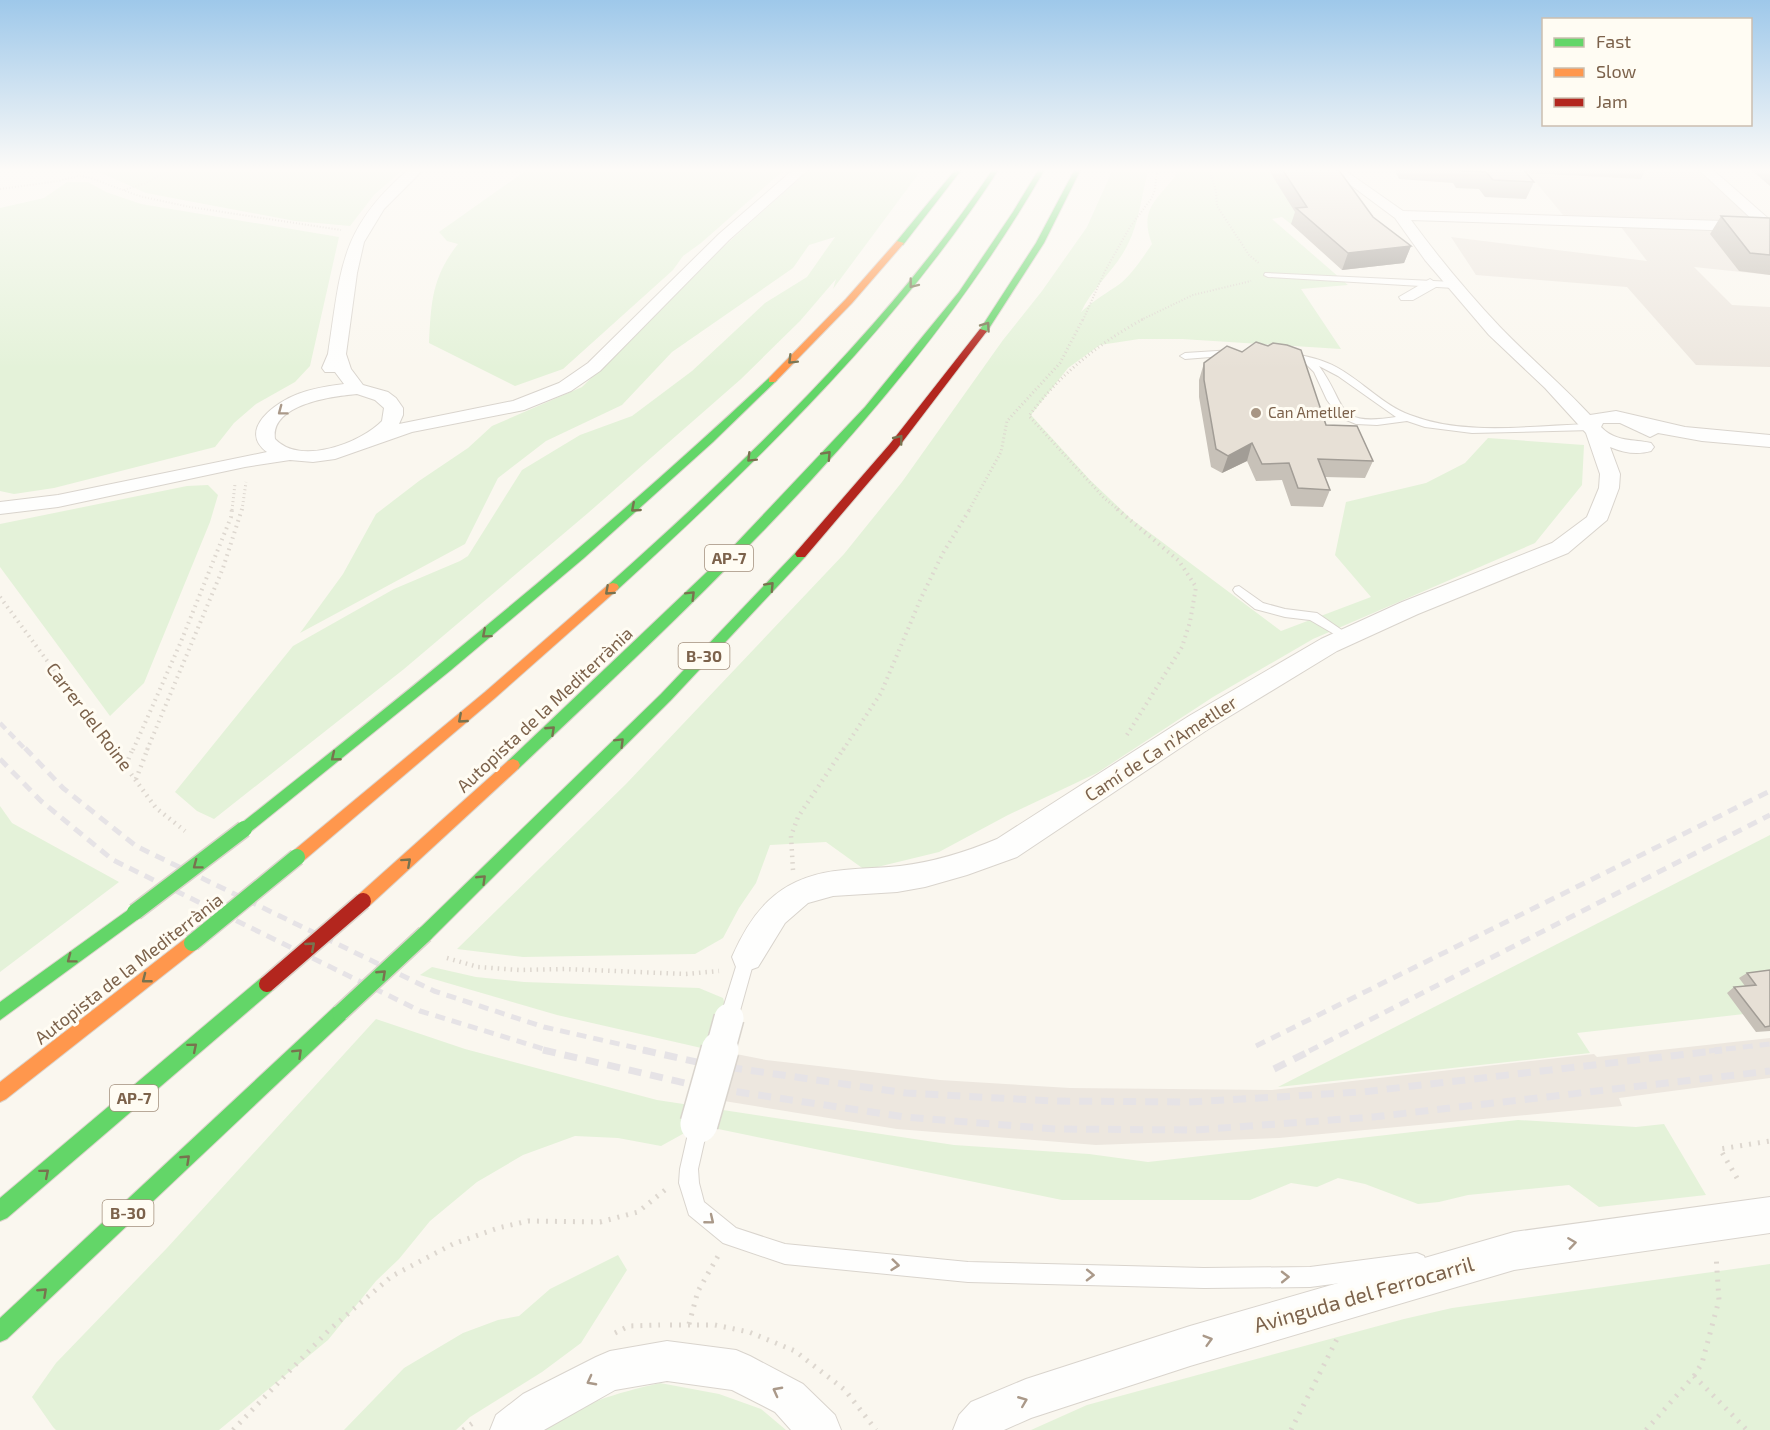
<svg xmlns="http://www.w3.org/2000/svg" width="1770" height="1430" viewBox="0 0 1770 1430" font-family="'Exo 2',sans-serif">
<rect width="100%" height="100%" fill="#faf7ef"/>
<path fill="#ede7df" d="M 1525,169 L 1705,169 L 1770,227 L 1770,275 L 1694,267 L 1732,305 L 1770,307 L 1770,367 L 1696,365 L 1627,287 L 1476,275 L 1451,237 L 1647,261 L 1618,223 L 1568,221 Z
M 1770,1038 L 1770,1078 L 1619,1098 L 1622,1106 L 1279,1138 L 1096,1145 L 897,1129 L 718,1100 L 731,1053 L 766,1060 L 940,1080 L 1070,1088 L 1272,1090 L 1594,1054 L 1597,1057 Z"/>
<path fill="#e4f2d9" d="M 0,169 L 404,169 L 374,195 L 350,226 L 295,221 L 146,193 L 95,170 L 0,172 Z
M 528,169 L 785,169 L 701,243 L 683,256 L 673,270 L 563,369 L 515,386 L 429,343 C 431,302 432,277 458,244 L 447,241 L 439,232 Z
M 810,169 L 922,169 L 833,289 L 836,279 L 800,321 L 741,379 L 588,513 L 404,669 L 214,819 L 197,811 L 175,792 L 293,646 L 394,589 L 460,561 L 468,556 L 522,470 L 580,435 L 632,416 L 692,371 L 765,303 L 807,277 L 835,237 L 809,245 L 793,268 L 672,352 L 622,405 L 546,441 L 498,478 L 465,544 L 300,633 L 343,574 L 376,514 L 419,481 L 468,448 L 492,426 L 582,387 L 721,249 Z
M 1113,169 L 1149,169 C 1141,194 1140,222 1127,246 C 1115,270 1092,288 1081,312 C 1094,300 1107,293 1121,283 C 1133,273 1143,257 1152,244 C 1137,205 1162,198 1180,169 L 1268,169 L 1341,197 L 1291,224 L 1282,217 L 1272,219 L 1348,285 L 1301,289 L 1341,349 L 1182,339 L 1139,339 L 1100,345 L 1068,368 L 1031,415 L 1090,480 L 1130,518 L 1281,631 L 1371,597 L 1335,555 L 1346,502 L 1426,483 L 1465,463 L 1488,438 L 1584,445 L 1582,485 L 1535,543 L 1313,639 L 1213,697 L 1097,773 L 1008,815 L 939,852 L 865,870 L 826,842 L 770,845 L 756,883 L 739,908 L 723,938 L 695,954 L 523,957 L 457,949 L 626,784 L 844,554 L 902,482 L 1003,340 L 1042,291 L 1087,227 Z
M 67,182 L 88,182 L 106,192 L 141,204 L 339,237 L 310,366 L 295,382 L 256,404 L 234,423 L 215,447 L 54,488 L 14,494 L 0,491 L 0,208 L 44,198 Z
M 208,485 L 218,495 L 210,522 L 144,683 L 110,716 L 0,567 L 0,524 L 187,486 Z
M 0,806 L 12,823 L 119,882 L 0,972 Z
M 1770,835 L 1770,976 L 1748,990 L 1744,1014 L 1577,1033 L 1590,1053 L 1278,1087 Z
M 432,967 L 476,977 L 524,982 L 699,988 L 723,998 L 729,1018 L 719,1052 L 557,1015 L 420,975 Z
M 376,1019 L 465,1049 L 657,1100 L 954,1145 L 1089,1154 L 1148,1162 L 1518,1120 L 1636,1127 L 1664,1124 L 1706,1195 L 1599,1207 L 1569,1185 L 1468,1195 L 1439,1202 L 1418,1204 L 1365,1184 L 1338,1178 L 1317,1187 L 1291,1183 L 1250,1200 L 1062,1200 L 699,1125 L 661,1146 L 618,1138 L 575,1136 L 523,1155 L 477,1182 L 430,1221 L 399,1259 L 376,1281 L 328,1340 L 219,1430 L 56,1430 L 53,1427 L 32,1397 L 56,1363 L 167,1248 Z
M 618,1255 L 627,1270 L 581,1343 L 542,1372 L 470,1417 L 456,1430 L 344,1430 L 404,1368 L 463,1333 L 498,1320 L 519,1316 L 550,1289 Z
M 1770,1264 L 1770,1430 L 1031,1430 L 1087,1405 L 1404,1319 L 1452,1308 Z
M 660,1383 L 719,1394 L 761,1409 L 786,1430 L 542,1430 C 577,1404 617,1393 660,1383 Z"/>
<g fill="none" stroke-linecap="round" stroke-linejoin="round">
<g stroke="#d9d4cd" stroke-width="2">
<path id="lane" d="M 1265,273 L 1454,282 L 1458,285 L 1454,288 L 1268,277 L 1264,275 Z
M 1233,350 L 1236,351 L 1236,355 L 1185,359 L 1180,356 L 1185,353 Z
M 1285,353 C 1303,355 1322,359 1338,368 C 1363,382 1383,405 1410,415 C 1467,437 1533,425 1592,424 L 1597,427 L 1592,430 L 1472,433 L 1425,427 L 1407,421 L 1377,425 L 1356,424 L 1344,419 L 1336,412 L 1327,400 L 1314,372 L 1304,362 L 1282,358 L 1280,356 ZM 1319,366 L 1338,376 L 1396,417 C 1333,427 1348,405 1319,366 Z
M 1239,586 L 1263,603 L 1285,609 L 1317,613 L 1352,637 L 1346,641 L 1310,620 L 1285,617 L 1255,609 L 1235,593 L 1233,590 L 1235,587 Z
M 747,949 L 753,952 L 755,957 L 738,1018 L 735,1024 L 729,1026 L 723,1024 L 720,1018 L 739,957 L 741,952 Z
M 699,1116 L 706,1118 L 708,1125 L 698,1169 L 699,1183 L 704,1202 L 736,1228 L 785,1244 L 968,1262 L 1204,1268 L 1310,1267 L 1417,1253 L 1424,1256 L 1427,1263 L 1424,1270 L 1417,1273 L 1310,1287 L 1204,1288 L 968,1282 L 785,1264 L 723,1243 L 689,1215 L 679,1183 L 680,1169 L 690,1125 L 692,1118 Z"/>
</g>
<g stroke="#d9d4cd" stroke-width="2">
<path id="street" d="M 409,169 L 424,169 L 384,209 L 364,242 L 357,273 L 346,354 L 351,369 L 363,385 L 388,392 L 396,398 L 403,408 L 403,415 L 399,424 L 513,401 L 559,383 L 588,363 L 719,234 L 794,169 L 809,169 L 729,240 L 600,371 L 571,391 L 524,410 L 412,432 L 335,459 L 313,462 L 290,460 L 245,467 L 58,507 L 0,514 L 0,502 L 58,495 L 267,452 C 237,430 276,402 298,394 C 313,388 329,386 344,384 L 335,372 L 325,372 L 322,368 L 328,354 C 341,269 339,229 409,169 ZM 357,394 L 375,400 L 384,408 L 382,421 C 361,443 300,466 275,439 C 270,404 334,396 357,394 Z
M 1329,169 L 1343,169 L 1403,211 L 1755,222 L 1698,169 L 1712,169 L 1770,220 L 1770,232 L 1411,220 C 1438,257 1468,293 1500,327 C 1529,357 1561,384 1590,415 L 1616,411 L 1685,427 L 1770,435 L 1770,447 L 1702,441 L 1658,433 L 1650,437 L 1620,423 L 1603,423 L 1601,427 C 1615,442 1633,439 1651,443 L 1654,447 L 1651,451 C 1637,455 1624,453 1610,447 L 1620,474 L 1619,488 L 1607,520 L 1568,553 L 1418,614 L 1337,651 L 1207,730 L 1017,857 L 967,875 L 925,887 L 897,892 L 833,896 L 808,903 L 785,923 L 758,967 L 747,971 L 736,967 L 732,957 C 755,904 785,875 844,870 C 863,868 881,868 900,866 C 933,862 966,852 997,839 L 1189,716 L 1321,639 L 1402,602 L 1552,543 L 1587,517 L 1599,488 L 1600,474 L 1586,433 L 1545,388 L 1489,335 L 1425,260 L 1395,218 Z
M 1430,279 L 1438,284 L 1436,287 L 1413,300 L 1401,300 L 1399,297 Z
M 1770,1197 L 1770,1233 L 1514,1270 L 1190,1366 L 1031,1418 L 1004,1430 L 953,1430 L 959,1415 L 971,1402 L 1026,1379 L 1190,1326 L 1514,1232 Z
M 667,1341 L 736,1350 L 750,1356 L 803,1384 L 835,1415 L 841,1430 L 791,1430 L 775,1412 L 732,1390 L 667,1381 L 615,1390 L 544,1430 L 490,1430 L 496,1415 L 523,1394 L 596,1357 L 610,1351 Z"/>
</g>
<g stroke="#dbd3cb" stroke-width="2">
<path id="fast" d="M 956,169 L 962,169 L 903,245 L 897,245 L 897,241 Z
M 993,169 L 999,169 C 896,328 757,462 617,590 L 609,590 L 607,587 L 609,584 C 749,459 888,326 993,169 Z
M 1039,169 L 1045,169 C 912,401 711,587 518,769 L 508,769 L 506,765 L 508,761 L 728,552 L 865,407 L 959,292 L 1013,212 Z
M 1075,169 L 1081,169 L 1044,243 L 986,333 L 980,333 L 979,331 L 1036,243 Z
M 769,378 L 777,380 L 713,442 L 584,558 L 451,670 L 249,833 L 244,835 L 239,833 L 237,829 L 239,825 C 421,681 600,537 769,378 Z
M 801,550 L 807,554 L 805,557 L 671,700 L 431,939 L 425,941 L 419,939 L 417,934 L 419,929 L 661,694 L 797,551 Z
M 135,905 L 141,907 L 143,912 L 141,917 L 0,1020 L 0,1002 Z
M 267,976 L 273,978 L 275,984 L 273,990 L 7,1218 L 0,1221 L 0,1198 L 261,978 Z
M 340,1005 L 346,1007 L 349,1013 L 346,1019 L 7,1339 L 0,1342 L 0,1318 L 334,1007 Z"/>
</g>
<g stroke="#dbd3cb" stroke-width="2">
<path id="slow" d="M 897,241 L 904,243 L 852,303 L 775,382 L 769,382 L 769,378 L 846,299 Z
M 613,583 L 617,584 L 619,587 L 617,590 L 495,698 L 302,862 L 297,863 L 292,862 L 289,857 L 292,852 L 485,692 L 609,584 Z
M 513,759 L 518,761 L 520,765 L 518,769 L 369,906 L 363,908 L 357,906 L 355,901 L 357,896 L 508,761 Z
M 192,936 L 198,938 L 200,943 L 198,948 L 6,1099 L 0,1102 L 0,1082 L 186,938 Z"/>
</g>
<g stroke="#dbd3cb" stroke-width="2">
<path id="jam" d="M 980,329 L 987,331 L 897,449 L 805,557 L 797,557 L 795,554 L 797,551 L 889,445 Z"/>
</g>
<path stroke="#ddd7cf" stroke-width="2" stroke-dasharray="1 2" stroke-linecap="butt" d="M 1209,169 L 1216,191 L 1217,206 L 1249,255 L 1260,264
M 0,189 L 59,181 L 77,176 L 88,177 L 139,196 L 190,207 L 341,230
M 124,190 L 146,183 L 172,169
M 1083,320 L 1105,271 L 1130,227 L 1151,199 L 1155,190 L 1157,169
M 1141,320 L 1193,295 L 1251,281"/>
<path stroke="#ddd7cf" stroke-width="3" stroke-dasharray="1 3" stroke-linecap="butt" d="M 232,510 L 235,484
M 242,510 L 246,482
M 969,510 L 1001,452 L 1007,421 L 1060,363 L 1083,319
M 1119,510 L 1104,498 L 1029,416 C 1060,374 1098,344 1143,319"/>
<path stroke="#ddd7cf" stroke-width="4" stroke-dasharray="1.5 4.5" stroke-linecap="butt" d="M 1117,509 L 1179,561 L 1196,587 L 1190,622 L 1182,647 L 1125,738
M 0,597 L 113,750
M 133,750 L 180,644 L 231,517 L 232,509
M 147,750 L 223,568 L 242,509
M 843,750 L 881,693 L 921,598 L 943,553 L 970,509"/>
<path stroke="#ddd7cf" stroke-width="4.5" stroke-dasharray="1.5 5" stroke-linecap="butt" d="M 112,748 L 156,808 L 185,831
M 126,765 L 133,748
M 136,779 L 148,748
M 793,870 L 791,836 L 798,817 L 844,748
M 447,958 L 478,967 L 519,970 L 566,969 L 686,974 L 719,971"/>
<path stroke="#ddd7cf" stroke-width="5" stroke-dasharray="2 7" stroke-linecap="butt" d="M 1737,1178 L 1720,1149 L 1770,1141
M 689,1324 L 698,1291 L 718,1256
M 670,1325 L 715,1325 L 749,1332 L 795,1351 L 845,1390 L 876,1430
M 615,1333 L 629,1326 L 660,1325
M 1694,1376 L 1702,1363 L 1719,1300 L 1716,1255
M 233,1430 L 329,1330 L 392,1276 L 453,1244 L 498,1228 L 528,1221 L 600,1222 L 638,1212 L 665,1190
M 463,1430 L 477,1420
M 1291,1430 L 1338,1337
M 1646,1430 L 1694,1376 L 1747,1430"/>
<use href="#lane" fill="#fefefd" fill-rule="evenodd"/>
<use href="#street" fill="#fefefd" fill-rule="evenodd"/>
<use href="#fast" fill="#63d668" fill-rule="evenodd"/>
<use href="#slow" fill="#ff974d" fill-rule="evenodd"/>
<use href="#jam" fill="#b3261e" fill-rule="evenodd"/>
<path stroke="#e6e3e6" stroke-width="4.5" stroke-dasharray="8 5" stroke-linecap="butt" d="M 0,723 L 26,750"/>
<path stroke="#e6e3e6" stroke-width="5" stroke-dasharray="10 7" stroke-linecap="butt" d="M 25,748 L 63,788 L 136,846 L 434,991 L 544,1027 L 650,1051
M 0,759 L 41,801 L 113,860 L 420,1011 L 550,1051
M 1256,1046 L 1770,791
M 1309,1051 L 1770,815
M 1709,1051 L 1770,1044"/>
<path stroke="#e6e3e6" stroke-width="7" stroke-dasharray="13 9" stroke-linecap="butt" d="M 543,1050 L 698,1086 L 905,1117 L 1056,1129 L 1195,1130 L 1373,1117 L 1770,1071
M 643,1050 L 706,1064 L 906,1093 L 1053,1101 L 1188,1102 L 1362,1092 L 1722,1050
M 1274,1069 L 1312,1050"/>
<g stroke="#d9d4cd" stroke-width="32" stroke-linecap="butt">
<path id="street-bridge-far1" d="M 720,1051 L 729,1018"/>
</g>
<g stroke="#d9d4cd" stroke-width="40" stroke-linecap="butt">
<path id="street-bridge" d="M 699,1124 L 720,1050"/>
</g>
<g stroke="#dbd3cb" stroke-width="19" stroke-linecap="butt">
<path id="fast-bridge" d="M 135,912 L 244,829
M 192,943 L 297,857
M 340,1013 L 425,934"/>
</g>
<g stroke="#dbd3cb" stroke-width="19" stroke-linecap="butt">
<path id="jam-bridge" d="M 267,984 L 363,901"/>
</g>
<use href="#street-bridge-far1" stroke="#fefefd" stroke-width="29"/>
<use href="#street-bridge" stroke="#fefefd" stroke-width="37"/>
<use href="#fast-bridge" stroke="#63d668" stroke-width="16"/>
<use href="#jam-bridge" stroke="#b3261e" stroke-width="16"/>
</g>
<path fill="#c7c1b8" d="M 1268,169 L 1338,169 L 1373,217 L 1411,246 L 1404,263 L 1342,270 L 1291,224 L 1295,212 Z
M 1394,169 L 1646,169 L 1641,179 L 1526,173 L 1534,182 L 1526,199 L 1485,197 L 1479,189 L 1456,188 L 1453,183 L 1399,179 Z
M 1750,169 L 1770,169 L 1770,186 Z
M 1721,216 L 1770,218 L 1770,275 L 1739,271 L 1710,234 Z
M 1204,363 L 1326,425 L 1373,461 L 1365,478 L 1325,477 L 1330,490 L 1323,507 L 1291,506 L 1282,480 L 1256,481 L 1247,461 L 1222,473 L 1211,467 L 1199,397 L 1199,380 Z
M 1770,970 L 1770,1031 L 1756,1032 L 1727,993 L 1734,987 L 1745,986 L 1739,978 L 1747,973 Z"/>
<path fill="#a29d96" d="M 1411,246 L 1404,263 L 1342,270 L 1348,253 Z
M 1252,443 L 1247,461 L 1222,473 L 1228,456 Z"/>
<path fill="#e7e0d6" stroke="#a29d96" stroke-width="1.5" d="M 1282,169 L 1338,169 L 1373,217 L 1411,246 L 1348,253 L 1296,208 L 1307,207 Z
M 1462,169 L 1523,169 L 1534,182 L 1493,180 L 1486,172 L 1463,171 Z
M 1721,216 L 1770,218 L 1770,255 L 1750,253 Z
M 1256,342 L 1268,346 L 1273,343 L 1287,345 L 1301,350 L 1326,425 L 1357,426 L 1373,461 L 1318,459 L 1330,490 L 1298,488 L 1289,463 L 1262,464 L 1252,443 L 1228,456 L 1216,449 L 1204,380 L 1204,363 L 1227,346 L 1242,352 Z
M 1770,970 L 1770,1026 L 1765,1027 L 1734,987 L 1756,985 L 1747,973 Z"/>
<defs><path id="oneway-chevron" d="M-2-3.5L2.5 0L-2 3.5" fill="none" stroke-width="1.6" stroke-linecap="round" stroke-linejoin="round" transform="scale(1.5)"/></defs>
<g stroke="#78734f">
<use href="#oneway-chevron" transform="translate(913 284) rotate(128)"/>
<use href="#oneway-chevron" transform="translate(986 326) rotate(-55)"/>
<use href="#oneway-chevron" transform="translate(792 360) rotate(135)"/>
<use href="#oneway-chevron" transform="translate(899 439) rotate(-51)"/>
<use href="#oneway-chevron" transform="translate(827 455) rotate(-47)"/>
<use href="#oneway-chevron" transform="translate(751 458) rotate(135)"/>
<use href="#oneway-chevron" transform="translate(635 508) rotate(139)"/>
<use href="#oneway-chevron" transform="translate(770 586) rotate(-47)"/>
<use href="#oneway-chevron" transform="translate(609 591) rotate(138)"/>
<use href="#oneway-chevron" transform="translate(691 595) rotate(-45)"/>
<use href="#oneway-chevron" transform="translate(486 634) rotate(140)"/>
<use href="#oneway-chevron" transform="translate(462 719) rotate(139)"/>
<use href="#oneway-chevron" transform="translate(551 730) rotate(-43)"/>
<use href="#oneway-chevron" transform="translate(620 742) rotate(-45)"/>
<use href="#oneway-chevron" transform="translate(335 757) rotate(141)"/>
<use href="#oneway-chevron" transform="translate(407 862) rotate(-42)"/>
<use href="#oneway-chevron" transform="translate(197 865) rotate(143)"/>
<use href="#oneway-chevron" transform="translate(482 879) rotate(-44)"/>
<use href="#oneway-chevron" transform="translate(311 946) rotate(-41)"/>
<use href="#oneway-chevron" transform="translate(71 959) rotate(143)"/>
<use href="#oneway-chevron" transform="translate(382 974) rotate(-43)"/>
<use href="#oneway-chevron" transform="translate(146 979) rotate(142)"/>
<use href="#oneway-chevron" transform="translate(193 1047) rotate(-40)"/>
<use href="#oneway-chevron" transform="translate(298 1053) rotate(-44)"/>
<use href="#oneway-chevron" transform="translate(186 1159) rotate(-43)"/>
<use href="#oneway-chevron" transform="translate(45 1173) rotate(-40)"/>
<use href="#oneway-chevron" transform="translate(43 1292) rotate(-43)"/>
</g>
<g stroke="#aa9989">
<use href="#oneway-chevron" transform="translate(282 411) rotate(143)"/>
<use href="#oneway-chevron" transform="translate(710 1220) rotate(39)"/>
<use href="#oneway-chevron" transform="translate(1572 1243) rotate(-8)"/>
<use href="#oneway-chevron" transform="translate(895 1265) rotate(6)"/>
<use href="#oneway-chevron" transform="translate(1090 1275) rotate(1)"/>
<use href="#oneway-chevron" transform="translate(1285 1277) rotate(-1)"/>
<use href="#oneway-chevron" transform="translate(1208 1340) rotate(-16)"/>
<use href="#oneway-chevron" transform="translate(591 1381) rotate(152)"/>
<use href="#oneway-chevron" transform="translate(777 1391) rotate(-152)"/>
<use href="#oneway-chevron" transform="translate(1023 1401) rotate(-22)"/>
</g>
<linearGradient id="sky" x2="0" y2="1"><stop stop-color="#9ec8ea"/><stop offset="0.46" stop-color="#fdfbf8"/><stop offset="1" stop-color="#fdfbf8" stop-opacity="0"/></linearGradient>
<rect width="1770" height="369" fill="url(#sky)"/>
<circle fill="#a89684" stroke="#fffcf3" stroke-width="2" cx="1256" cy="413" r="6"/>
<g text-anchor="middle" stroke-width="6" stroke-linejoin="round" paint-order="stroke">
<g font-size="15" fill="#7c624b" stroke="#fffcf3" text-anchor="start">
<text x="1268" y="418">Can Ametller</text>
</g>
<g fill="#fffcf3" stroke="#a3907d" stroke-width="1.5">
<rect x="705" y="545" width="48" height="26" rx="4.5"/>
<rect x="678.5" y="643" width="51" height="26" rx="4.5"/>
<rect x="110" y="1085" width="48" height="26" rx="4.5"/>
<rect x="102.5" y="1200" width="51" height="26" rx="4.5"/>
</g>
<g font-size="16" font-weight="bold" fill="#7c624b">
<text x="729" y="564">AP-7</text>
<text x="704" y="662">B-30</text>
<text x="134" y="1104">AP-7</text>
<text x="128" y="1219">B-30</text>
</g>
<g font-size="18" fill="#7c624b" stroke="#fffcf3">
<text transform="translate(545 710) rotate(-43)" y="6">Autopista de la Mediterrània</text>
<text transform="translate(89 717) rotate(53)" y="6">Carrer del Roine</text>
<text transform="translate(1161 749) rotate(-33)" y="6">Camí de Ca n'Ametller</text>
<text transform="translate(129 969) rotate(-38)" y="6">Autopista de la Mediterrània</text>
</g>
<g font-size="21" fill="#7c624b" stroke="#fffcf3">
<text transform="translate(1364 1295) rotate(-16)" y="7">Avinguda del Ferrocarril</text>
</g>
</g>
<rect x="1542" y="18" width="210" height="108" fill="#fffcf3" stroke="#cbbeb0" stroke-width="1.5"/>
<rect x="1554" y="38" width="30" height="9" fill="#63d668" stroke="#cbbeb0" stroke-width="1.5"/>
<text x="1596" y="48" font-size="18" fill="#7c624b">Fast</text>
<rect x="1554" y="68" width="30" height="9" fill="#ff974d" stroke="#cbbeb0" stroke-width="1.5"/>
<text x="1596" y="78" font-size="18" fill="#7c624b">Slow</text>
<rect x="1554" y="98" width="30" height="9" fill="#b3261e" stroke="#cbbeb0" stroke-width="1.5"/>
<text x="1596" y="108" font-size="18" fill="#7c624b">Jam</text>
</svg>
